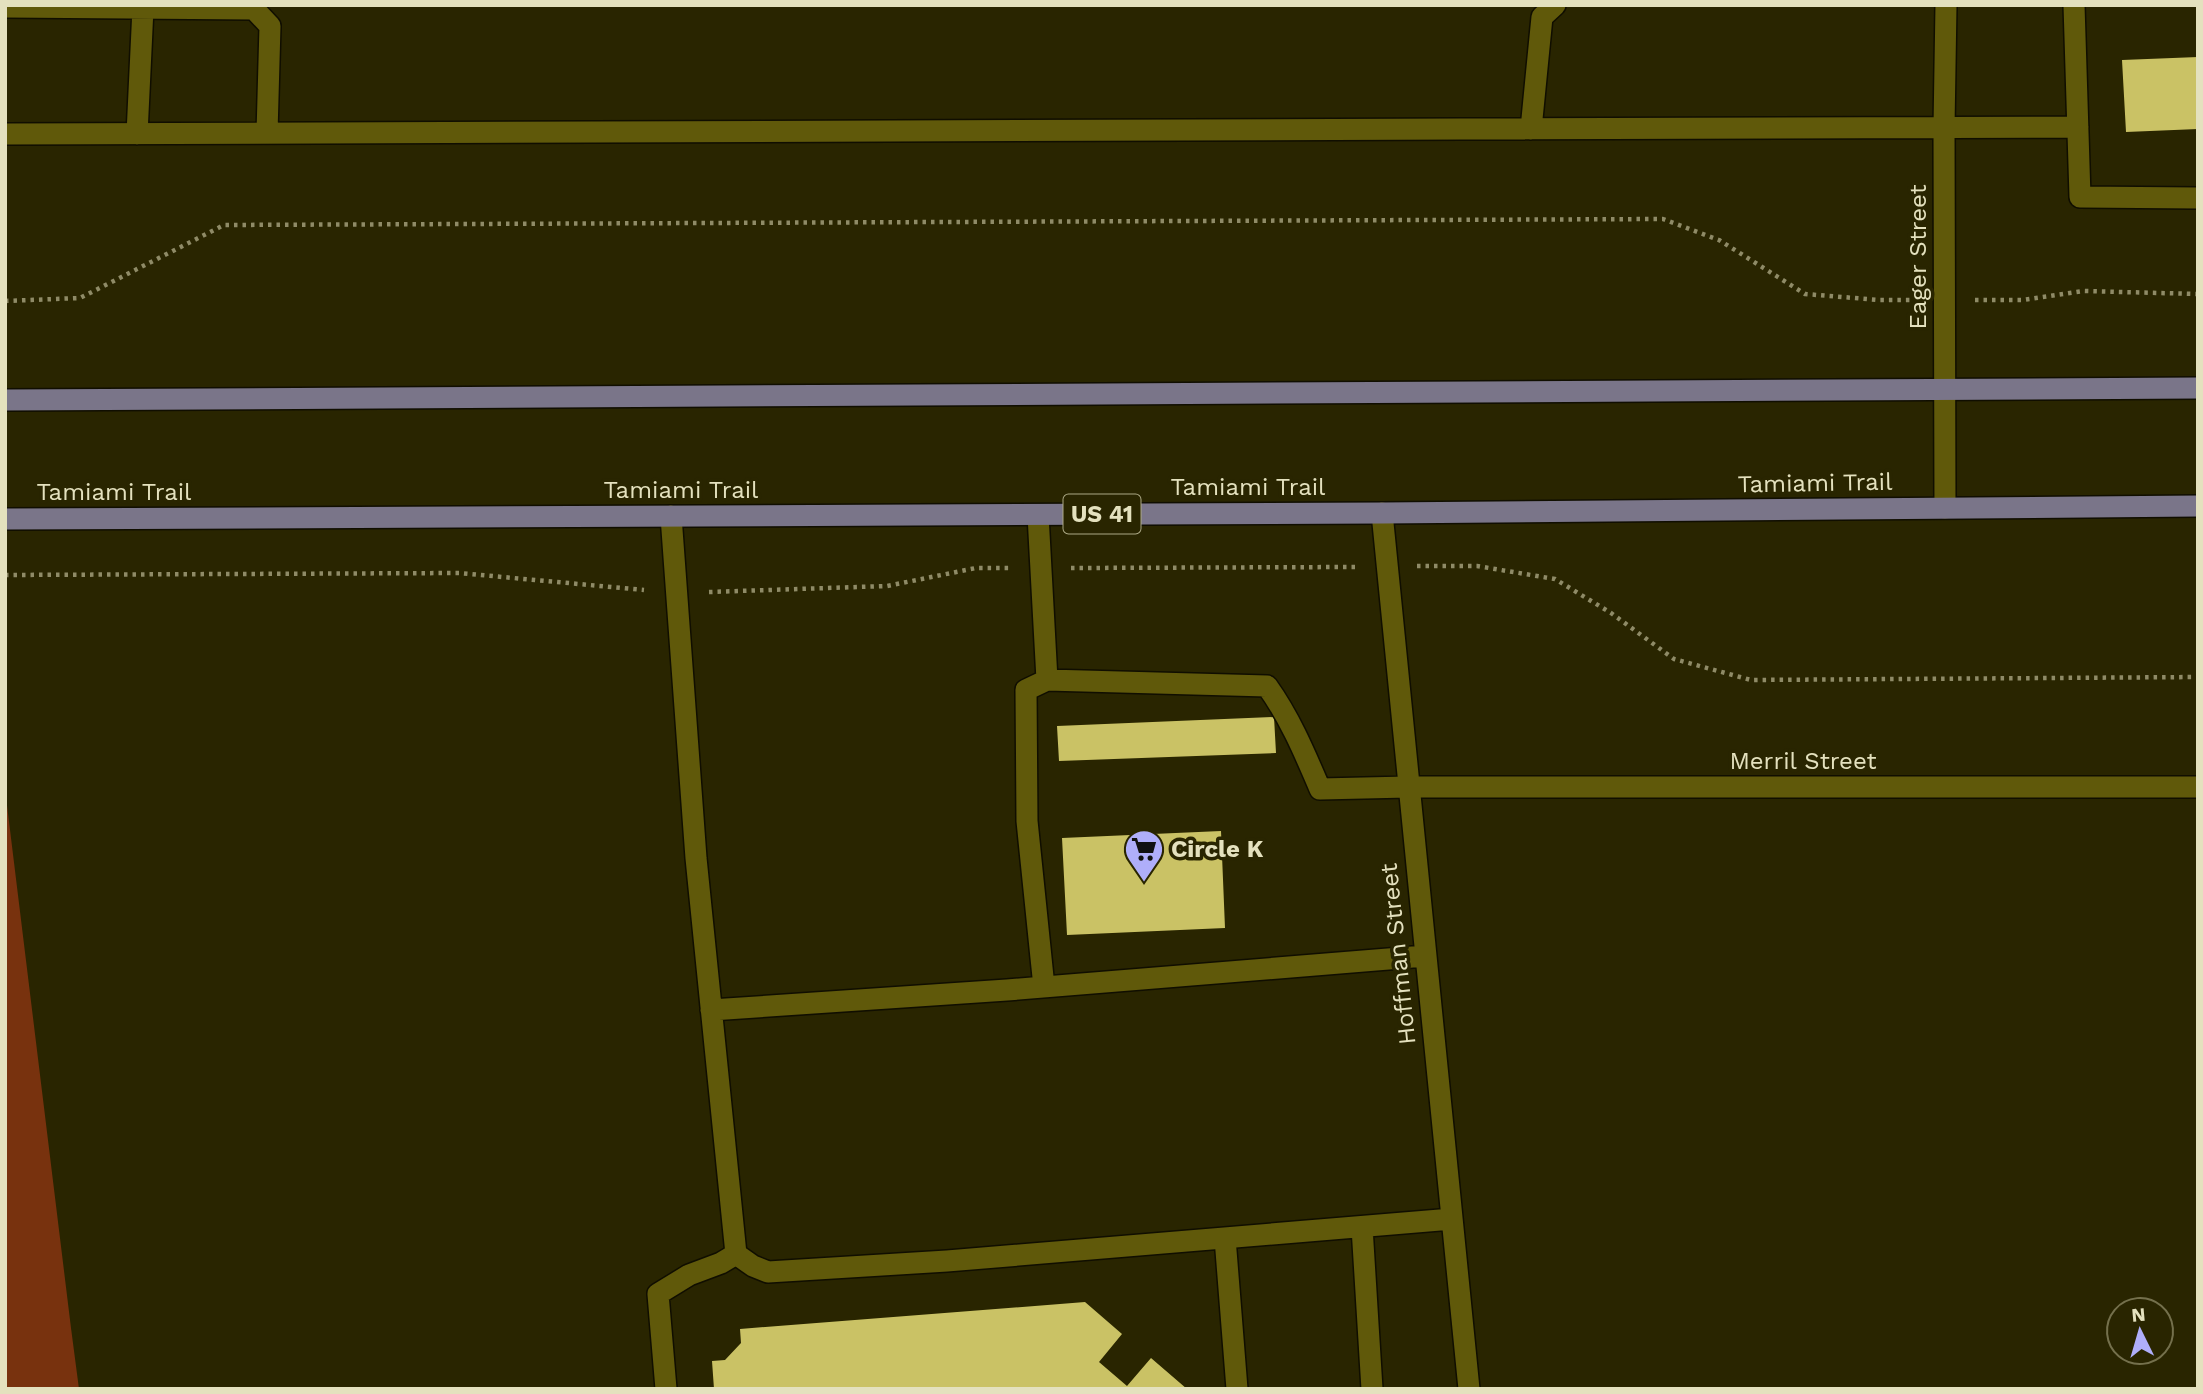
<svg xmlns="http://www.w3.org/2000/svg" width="2203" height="1394" viewBox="0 0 2203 1394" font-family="'Work Sans',sans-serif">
<rect width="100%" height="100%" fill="#292500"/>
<path fill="#78320e" d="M 5,789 L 71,1328 L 79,1389 L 5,1389 Z"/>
<path fill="#cac265" d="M 2198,57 L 2198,129 L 2126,132 L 2122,60 Z
M 1274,717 L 1276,753 L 1059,761 L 1057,726 Z
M 1221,831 L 1225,928 L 1067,935 L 1062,838 Z
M 1085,1302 L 1122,1334 L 1099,1362 L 1127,1386 L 1151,1358 L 1187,1389 L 714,1389 L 712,1361 L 725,1360 L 741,1343 L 740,1329 Z"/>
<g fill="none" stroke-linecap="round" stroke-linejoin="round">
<g stroke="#100e00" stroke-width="24">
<path id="minor" d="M 2074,5 L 2080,197 L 2198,198
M 5,7 L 254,9 L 270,26 L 267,133
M 1531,129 L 1542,17 L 1555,5
M 5,134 L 2078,127
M 137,134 L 143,8
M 1945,508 L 1944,127 L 1946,5
M 1382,513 L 1469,1389
M 1038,515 L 1047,680 L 1026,690 L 1027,821 L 1044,987
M 1047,680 L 1267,686 C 1290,718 1305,754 1320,789 L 1408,787 L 2198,787
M 711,1010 L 1007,990 L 1425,956
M 1362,1227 L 1372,1389
M 1225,1238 L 1237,1389
M 736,1254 L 753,1266 L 768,1272 L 947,1261 L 1452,1219
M 666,1389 L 658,1294 L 689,1275 L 721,1263 L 736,1254 L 696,858 L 671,516"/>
</g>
<g stroke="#100e00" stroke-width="24">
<path id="major" d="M 5,400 L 2198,388
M 5,519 L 1382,513 L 2198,506"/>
</g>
<path stroke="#8f8b67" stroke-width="4.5" stroke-dasharray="3.5 5" stroke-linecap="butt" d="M 1975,300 L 2022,300 L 2084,291 L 2198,294
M 5,301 L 80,298 L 224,225 L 1663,219 L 1719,240 L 1805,294 L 1879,300 L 1913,300
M 1417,566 L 1477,566 L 1555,579 L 1611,613 L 1674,659 L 1751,680 L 2198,677
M 1071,568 L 1356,567
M 5,575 L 459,573 L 644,590
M 709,592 L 887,586 L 976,568 L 1010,568"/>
<use href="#minor" stroke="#60590a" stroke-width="21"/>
<use href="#major" stroke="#7a7589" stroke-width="21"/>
</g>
<defs>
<g id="supermarket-pin" transform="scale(2.0125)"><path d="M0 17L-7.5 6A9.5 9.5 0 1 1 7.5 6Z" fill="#afaefa" stroke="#292500"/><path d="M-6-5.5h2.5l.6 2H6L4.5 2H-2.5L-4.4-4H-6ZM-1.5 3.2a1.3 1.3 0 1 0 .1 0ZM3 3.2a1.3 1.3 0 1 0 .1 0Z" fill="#111"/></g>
</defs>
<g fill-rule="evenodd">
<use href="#supermarket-pin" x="1144" y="849"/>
</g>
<g text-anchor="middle" stroke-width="7" stroke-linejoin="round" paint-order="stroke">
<rect fill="#292500" stroke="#aca985" stroke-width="2" x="1063.5" y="494.5" width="77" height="39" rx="5"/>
<g font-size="23" font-weight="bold" fill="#e4e1be">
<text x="1102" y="522">US 41</text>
</g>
<g font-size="24" fill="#e4e1be" stroke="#292500">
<text transform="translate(1918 257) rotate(-90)" y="8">Eager Street</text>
<text transform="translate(1815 483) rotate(-1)" y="8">Tamiami Trail</text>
<text x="1248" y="495">Tamiami Trail</text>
<text x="681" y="498">Tamiami Trail</text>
<text x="114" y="500">Tamiami Trail</text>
<text x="1803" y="769">Merril Street</text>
<text transform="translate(1398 954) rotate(-96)" y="8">Hoffman Street</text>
</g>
<g font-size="24" font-weight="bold" fill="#e4e1be" stroke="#292500" text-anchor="start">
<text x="1171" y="857">Circle K</text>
</g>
</g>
<rect width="2203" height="1394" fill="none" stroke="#e4e1be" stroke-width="14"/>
<g transform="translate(2140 1331) rotate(355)"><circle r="33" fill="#292500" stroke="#74704c" stroke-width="2"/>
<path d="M0-5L12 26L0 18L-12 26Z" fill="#afaefa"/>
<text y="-10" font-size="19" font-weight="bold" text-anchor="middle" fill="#e4e1be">N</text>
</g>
</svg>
